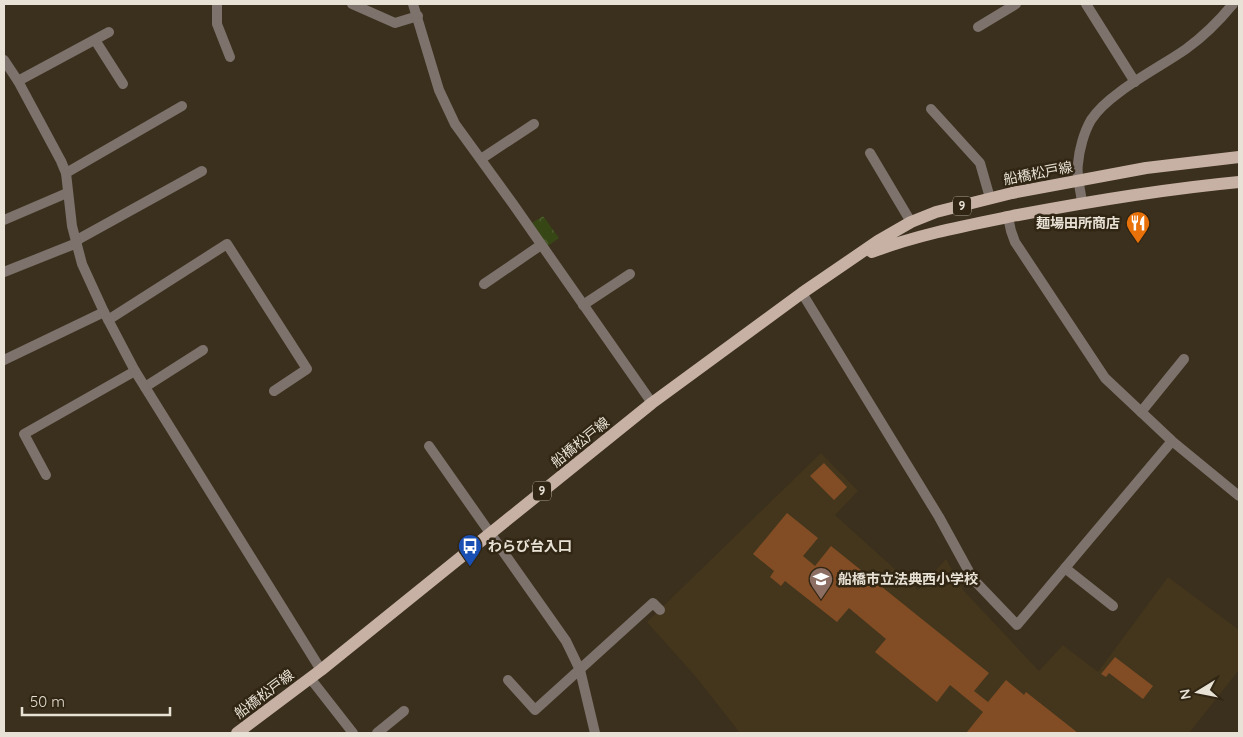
<svg xmlns="http://www.w3.org/2000/svg" width="1243" height="737" viewBox="0 0 1243 737" font-family="Quicksand,'Noto Sans JP',sans-serif">
<defs>
<pattern id="park-crowns" width="20" height="18" patternUnits="userSpaceOnUse" patternTransform="scale(1.25)"><rect width="20" height="18" fill="#364614"/><path d="M2 6a3 3 0 1 1 6 0M12 15a3 3 0 1 1 6 0" fill="none" stroke="#536035"/></pattern>
</defs>
<rect width="100%" height="100%" fill="#3b301d"/>
<path fill="#44361c" d="M 821,453 L 858,491 L 835,515 L 918,590 L 946,559 L 964,591 L 1039,671 L 1063,645 L 1098,672 L 1168,577 L 1239,630 L 1239,670 L 1189,733 L 740,733 L 696,677 L 647,622 Z"/>
<path fill="url(#park-crowns)" d="M 543,216 L 559,238 L 548,246 L 532,223 Z"/>
<path fill="#824d25" d="M 824,463 L 847,487 L 834,500 L 810,476 Z
M 787,513 L 818,538 L 803,556 L 815,566 L 831,546 L 989,673 L 974,691 L 988,702 L 1006,680 L 1024,695 L 1026,692 L 1078,733 L 969,733 L 967,732 L 983,712 L 950,685 L 937,702 L 875,652 L 886,639 L 849,608 L 837,622 L 785,581 L 781,586 L 770,577 L 774,571 L 753,554 Z
M 1115,657 L 1153,686 L 1143,699 L 1109,673 L 1106,677 L 1101,674 Z"/>
<g fill="none" stroke-linecap="round" stroke-linejoin="round">
<path stroke="#7d726c" stroke-width="10" d="M 217,4 L 217,24 L 230,57
M 352,4 L 395,23 L 418,16
M 95,40 L 123,84
M 18,81 L 109,32
M 931,109 L 980,163 L 990,198
M 870,153 L 911,222
M 481,159 L 534,124
M 66,173 L 182,106
M 4,220 L 67,193
M 77,240 L 202,171
M 484,284 L 541,245
M 583,305 L 630,274
M 4,360 L 104,312
M 145,387 L 203,350
M 1141,412 L 1184,359
M 429,446 L 490,533
M 46,475 L 24,434 L 135,371
M 1065,568 L 1113,606
M 310,678 L 353,733
M 508,680 L 535,710 L 653,603 L 660,610
M 377,733 L 404,711"/>
<path stroke="#7d726c" stroke-width="10" d="M 413,4 L 439,90 L 455,124 L 513,204 L 652,403
M 1086,4 L 1135,82
M 978,27 L 1016,4
M 4,60 L 18,81 L 61,161 L 66,173 L 72,226 L 82,264 L 104,312 L 135,371 L 321,670
M 1008,217 L 1011,231 L 1015,242 L 1105,378 L 1172,441 L 1239,496
M 4,272 L 77,243
M 802,293 L 939,517 L 973,579 L 1017,625 L 1172,441
M 108,320 L 227,244 L 307,369 L 274,391
M 490,533 L 566,641 L 580,670 L 595,733"/>
<path stroke="#7d726c" stroke-width="10" d="M 1082,203 C 1081,191 1076,176 1078,164 C 1079,150 1084,132 1091,120 C 1108,93 1159,68 1186,49 C 1204,36 1219,21 1233,4"/>
<path stroke="#c7b1a5" stroke-width="12" d="M 872,252 C 919,234 969,225 1018,215 C 1092,201 1165,189 1239,182
M 237,733 L 321,670 L 652,403 L 802,293 L 878,241 L 911,222 L 936,212 L 1012,193 L 1146,168 L 1239,157"/>
</g>
<defs>
<g id="restaurant-pin" transform="scale(1.25)"><path d="M0 17L-7.5 6A9.5 9.5 0 1 1 7.5 6Z" fill="#e8710a" stroke="#312613"/><path d="M-5-6h1v4h1v-4h1v4h1v-4h1v5L-1.5 .5V6h-2V.5L-5-1ZM5-6V6H3V1.5H1.5Q1.5-4 5-6Z" fill="#fff"/></g>
<g id="bus-pin" transform="scale(1.25)"><path d="M0 17L-7.5 6A9.5 9.5 0 1 1 7.5 6Z" fill="#1a4fb4" stroke="#312613"/><path d="M-5-6H5V4H4V6H2V4H-2V6H-4V4H-5ZM-3.5-4V0h7V-4ZM-3.5 1.2v1.5H-2V1.2ZM2 1.2v1.5H3.5V1.2Z" fill="#fff"/></g>
<g id="school-pin" transform="scale(1.25)"><path d="M0 17L-7.5 6A9.5 9.5 0 1 1 7.5 6Z" fill="#8d6e63" stroke="#312613"/><path d="M0-5L7-2L0 1L-7-2ZM-4 1L0 2.5L4 1V4Q0 6-4 4Z" fill="#fff"/></g>
</defs>
<g fill-rule="evenodd">
<use href="#restaurant-pin" x="1138" y="223"/>
<use href="#bus-pin" x="470" y="546"/>
<use href="#school-pin" x="821" y="579"/>
</g>
<g text-anchor="middle" stroke-width="5" stroke-linejoin="round" paint-order="stroke">
<g fill="#312613" stroke="#b1a99b" stroke-width="1">
<rect x="953" y="196.5" width="18" height="19" rx="4"/>
<rect x="533" y="481.5" width="18" height="19" rx="4"/>
</g>
<g font-size="12" font-weight="bold" fill="#e8e1d5">
<text x="962" y="210">9</text>
<text x="542" y="495">9</text>
</g>
<g font-size="14" fill="#e8e1d5" stroke="#312613">
<text transform="translate(1038 173) rotate(-11)" y="5">船橋松戸線</text>
<text transform="translate(580 442) rotate(-39)" y="5">船橋松戸線</text>
<text transform="translate(264 694) rotate(-37)" y="5">船橋松戸線</text>
</g>
<g font-size="14" font-weight="bold" fill="#e8e1d5" stroke="#312613" text-anchor="start">
<text x="1120" y="228" text-anchor="end">麺場田所商店</text>
<text x="488" y="551">わらび台入口</text>
<text x="838" y="584">船橋市立法典西小学校</text>
</g>
</g>
<rect width="1243" height="737" fill="none" stroke="#e8e1d5" stroke-width="10"/>
<g transform="translate(1198 692) rotate(260)" stroke="#312613" stroke-width="4" paint-order="stroke">
<path d="M0-4L9 19L0 12L-9 19Z" fill="#e8e1d5"/>
<text y="-8" font-size="14" font-weight="bold" text-anchor="middle" fill="#e8e1d5">N</text>
</g>
<path d="M22 707v8h148v-8" fill="none" stroke="#e8e1d5" stroke-width="2.5"/>
<text x="30" y="707" font-size="15" fill="#e8e1d5" stroke="#312613" stroke-width="4" paint-order="stroke">50 m</text>
</svg>
